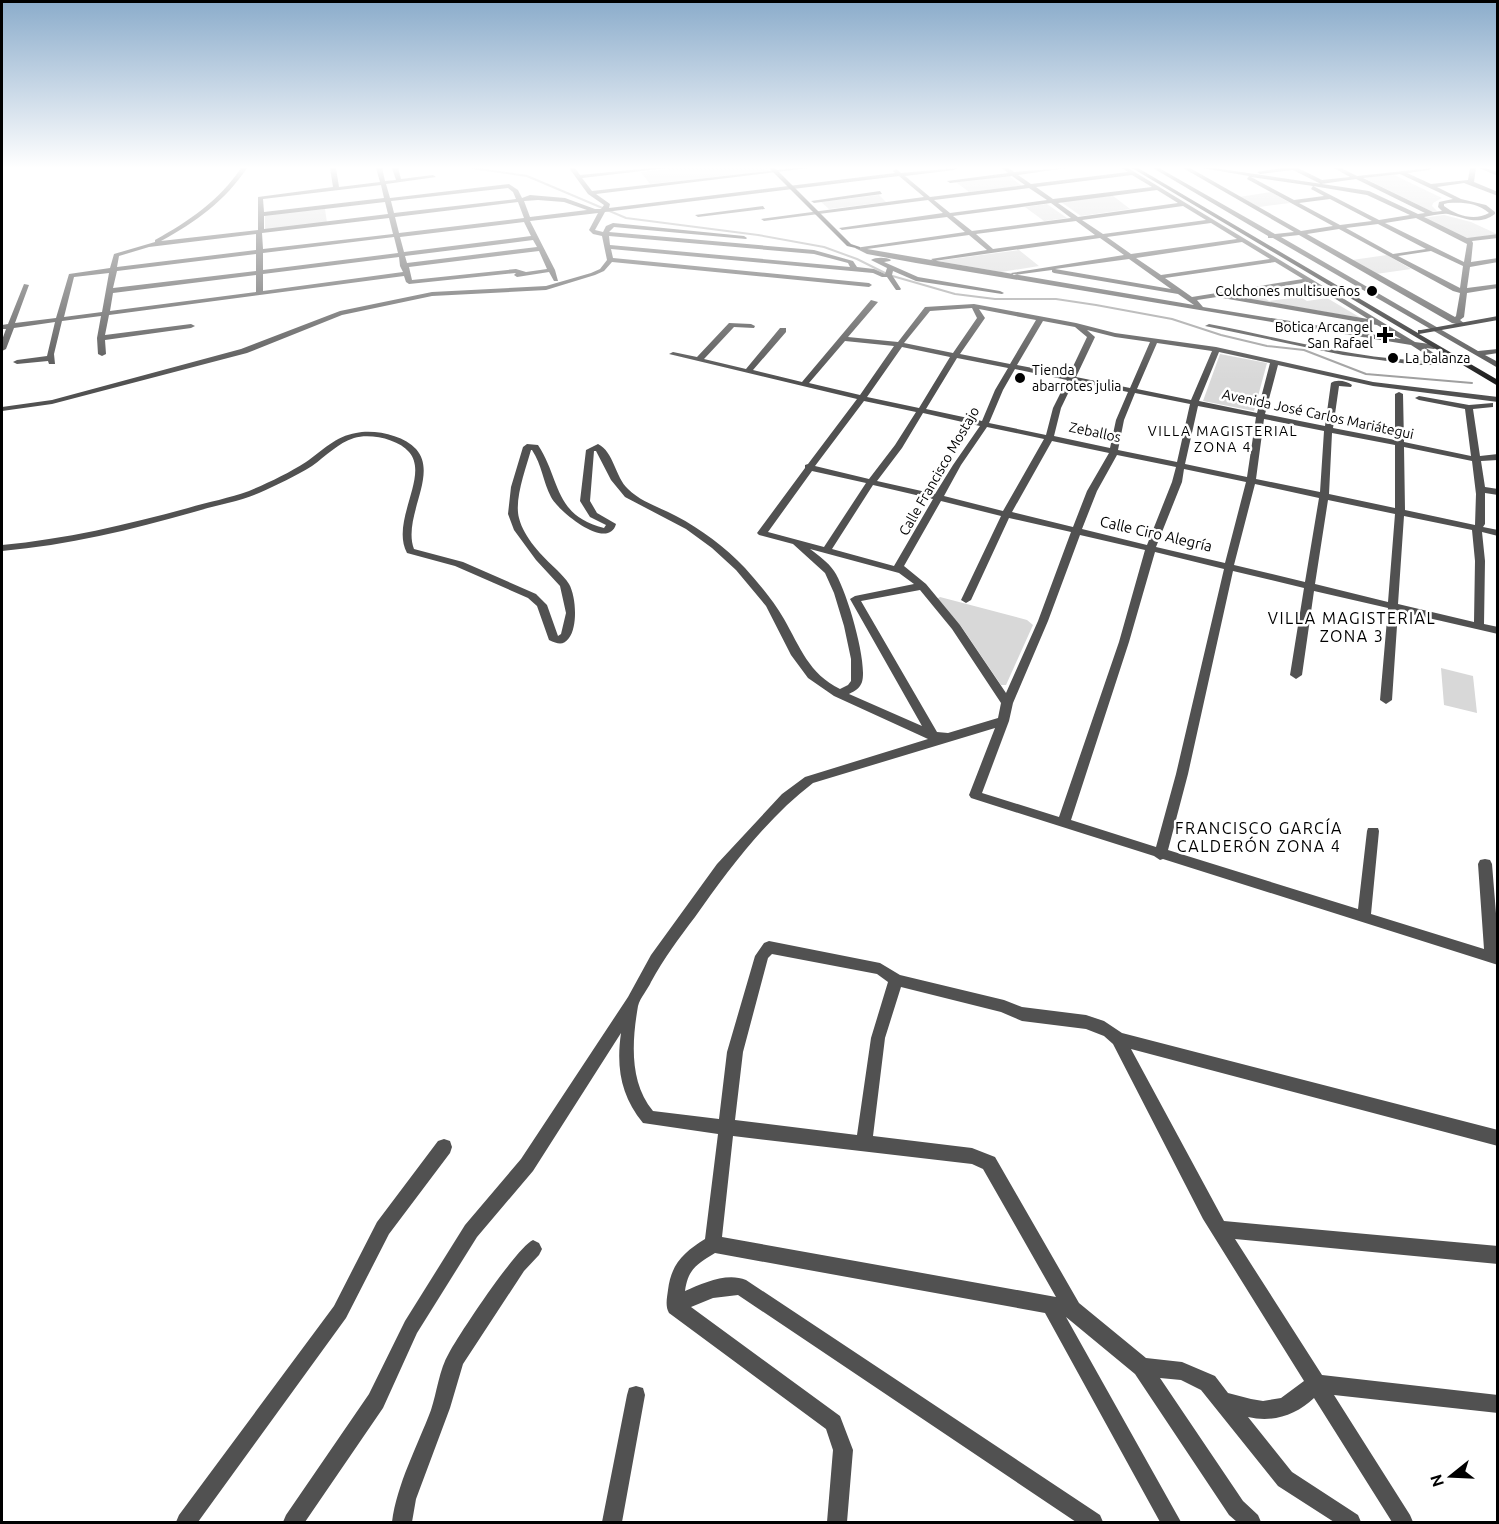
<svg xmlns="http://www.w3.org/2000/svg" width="1499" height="1524" viewBox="0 0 1499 1524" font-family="Ubuntu,sans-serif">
<rect width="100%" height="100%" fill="#fff"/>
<path fill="#d8d8d8" d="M 676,168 L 766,168 L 769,171 L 650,184 L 641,172 Z
M 1392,174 L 1442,198 L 1433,203 L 1432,206 L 1437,211 L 1433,212 L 1364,178 Z
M 1009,176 L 1022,186 L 969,192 L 956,182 Z
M 1271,192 L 1290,203 L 1259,207 L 1239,197 Z
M 879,195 L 886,202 L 829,209 L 821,202 Z
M 1112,195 L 1130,209 L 1081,216 L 1061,202 Z
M 1047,204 L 1067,218 L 1044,221 L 1025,207 Z
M 325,209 L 327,223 L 265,230 L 265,215 Z
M 1444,215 L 1471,222 L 1497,234 L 1466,239 L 1423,218 Z
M 1019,250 L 1039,266 L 1001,272 L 937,261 Z
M 1387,255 L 1411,269 L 1376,274 L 1352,260 Z
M 1257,292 L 1269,301 L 1300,297 L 1307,301 L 1327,298 L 1361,318 L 1231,296 Z
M 1220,354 L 1267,363 L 1254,411 L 1203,401 Z
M 940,597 L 1027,620 L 1033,625 L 1006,685 L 1001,685 L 961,626 L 937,599 Z
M 1441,668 L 1473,676 L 1477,713 L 1444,705 Z"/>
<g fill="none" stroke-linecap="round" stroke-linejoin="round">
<path stroke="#9f9f9f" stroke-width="2" d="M 472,168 L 527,176 L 626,218 L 758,235 L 824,247 L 857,259 L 889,275 L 955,294 L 995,299 L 1056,299 L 1096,305 L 1172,319 L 1221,335 L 1267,346 L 1304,350 L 1366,374 L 1472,383"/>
<path fill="#515151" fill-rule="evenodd" d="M 241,168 L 247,168 C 225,201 196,222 161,241 L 258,230 L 258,197 L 333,187 L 330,168 L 336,168 L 339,187 L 380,182 L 376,168 L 382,168 L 385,181 L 396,180 L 392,168 L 398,168 L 401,179 L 433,175 L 436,177 L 386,184 L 390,198 L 509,184 L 518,190 L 522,198 L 530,195 L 565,198 L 595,209 L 601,209 L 604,205 L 588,194 L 569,168 L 575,168 L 580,175 L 651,168 L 667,168 L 582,178 L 592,191 L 794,168 L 809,168 L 596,194 L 610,204 L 609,208 L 895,173 L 893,171 L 896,169 L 901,173 L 957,168 L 954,170 L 905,176 L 930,197 L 1025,185 L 1012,176 L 950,183 L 947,181 L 1008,173 L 1002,168 L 1008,168 L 1014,172 L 1066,168 L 1018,175 L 1031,184 L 1128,172 L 1122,168 L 1128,168 L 1415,342 L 1437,345 L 1438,347 L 1434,349 L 1426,348 L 1449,363 L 1445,365 L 1416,365 L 1343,355 L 1205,326 L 1209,324 C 1282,338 1361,361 1436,361 L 1411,345 L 916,263 L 867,254 L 855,248 L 965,232 L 947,217 L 842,230 L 839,228 L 943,213 L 928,200 L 764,221 L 761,219 L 924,197 L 899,176 L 605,212 L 595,230 L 603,232 L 606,226 L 613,223 L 744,236 L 747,238 L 746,239 L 614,227 L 609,232 L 814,250 L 853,261 L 857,267 L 874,269 L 885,274 L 887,268 L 871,260 C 875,257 887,257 891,260 L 890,261 L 884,262 L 918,277 L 1000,291 L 1004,293 L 1002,294 L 916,281 L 893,271 L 892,275 L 901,289 L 900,290 L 896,290 L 887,277 L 882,277 L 873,273 L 611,249 L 613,258 L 869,283 L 872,285 L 869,287 L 612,262 L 604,271 L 595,275 L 546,290 L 432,296 L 342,315 L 247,353 L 52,404 L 2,411 L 2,407 L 52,400 L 241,349 L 340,311 L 432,292 L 546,286 L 591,273 L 600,269 L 607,260 L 602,236 L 593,234 L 589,230 L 598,213 L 530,221 L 555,270 L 558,281 L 554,281 L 549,272 L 517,277 L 514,275 L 516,273 L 409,284 L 406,282 L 404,276 L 109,315 L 105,335 L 191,324 L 195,326 L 191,328 L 105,340 L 106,354 L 102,356 L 98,354 L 97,338 L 101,316 L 62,321 L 54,354 L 55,364 L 49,364 L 48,361 L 17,364 L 13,362 L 17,360 L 47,356 L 55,322 L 14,328 L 6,349 L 2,351 L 2,340 L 6,329 L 2,329 L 2,325 L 8,324 L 24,284 L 29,285 L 15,323 L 56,318 L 69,274 L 110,268 L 114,254 L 155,242 L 155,240 C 189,221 219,201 241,168 ZM 1132,175 L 1152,187 L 1053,199 L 1036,187 ZM 381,185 L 384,198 L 264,212 L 263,199 ZM 508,188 L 513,192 L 516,199 L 394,213 L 391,201 ZM 1029,188 L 1047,200 L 950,213 L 934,200 ZM 1157,190 L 1178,203 L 1078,217 L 1058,203 ZM 538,200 L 564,202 L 587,210 L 530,217 L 524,201 ZM 385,202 L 388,214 L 264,229 L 264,216 ZM 518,202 L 524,218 L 399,233 L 395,217 ZM 1051,203 L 1071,218 L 972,231 L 953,216 ZM 1183,206 L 1206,220 L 1103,234 L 1082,220 ZM 389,218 L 393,234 L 263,249 L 262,233 ZM 1076,221 L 1095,235 L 993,249 L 976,234 ZM 524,222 L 531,236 L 404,252 L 400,237 ZM 1211,223 L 1237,239 L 1131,254 L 1107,237 ZM 256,234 L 256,250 L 117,267 L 119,256 L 149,247 ZM 969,235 L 987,250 L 931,259 L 934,261 L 1100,238 L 1124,255 L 1011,273 L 1014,275 L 1052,270 L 1052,272 L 1054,273 L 1178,294 L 1194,305 L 867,249 ZM 609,236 L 814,254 L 848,263 L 850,267 L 610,245 ZM 394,237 L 398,253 L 263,270 L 263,253 ZM 533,240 L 537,247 L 407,263 L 405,256 ZM 1242,242 L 1270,259 L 1161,275 L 1136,258 ZM 539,251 L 547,269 L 526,272 L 516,269 L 412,280 L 409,267 ZM 256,254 L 256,271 L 113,288 L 117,271 ZM 399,257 L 400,266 L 403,272 L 263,291 L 263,274 ZM 1129,259 L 1171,289 L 1055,269 ZM 1275,262 L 1303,279 L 1192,297 L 1165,278 ZM 109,273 L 102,312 L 64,317 L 74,277 ZM 256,275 L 256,292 L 110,311 L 113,293 ZM 1308,282 L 1368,319 L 1229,295 ZM 1217,297 L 1377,325 L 1401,339 L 1203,307 L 1197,300 Z
M 1153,168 L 1159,168 L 1275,234 L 1294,232 L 1183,168 L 1190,168 L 1301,231 L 1333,226 L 1247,179 L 1249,176 L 1202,168 L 1214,168 L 1369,191 L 1418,214 L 1425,213 L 1356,179 L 1321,184 L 1293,170 L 1260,174 L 1257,172 L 1282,168 L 1298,168 L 1322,180 L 1350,177 L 1334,168 L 1341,168 L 1357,176 L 1432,168 L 1429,170 L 1407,173 L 1431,184 L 1468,180 L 1470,168 L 1476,168 L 1474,182 L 1498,192 L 1498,196 L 1464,183 L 1437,187 L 1461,199 L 1486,205 L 1495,212 L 1495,214 C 1479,226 1465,218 1448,214 C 1441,213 1431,216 1424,217 L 1467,238 L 1498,234 L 1498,238 L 1472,241 L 1473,243 L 1471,262 L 1498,258 L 1498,262 L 1470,267 L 1467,288 L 1498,284 L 1498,288 L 1467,293 L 1464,317 L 1460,320 L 1465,324 L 1464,326 L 1452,323 L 1299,235 L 1281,237 L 1478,351 L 1498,349 L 1498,353 L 1485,355 L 1498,362 L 1498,368 L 1273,238 L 1268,238 L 1268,236 ZM 1400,174 L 1453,199 L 1439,202 L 1438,207 L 1442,211 L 1433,212 L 1363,178 ZM 1251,177 L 1313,186 L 1311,189 L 1324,196 L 1294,200 ZM 1313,186 L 1367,195 L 1410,215 L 1379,220 ZM 1330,199 L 1372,221 L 1340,225 L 1299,203 ZM 1448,203 C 1463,202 1478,203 1489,213 C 1475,221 1457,216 1444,206 L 1444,204 ZM 1416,218 L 1467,244 L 1464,262 L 1385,223 ZM 1378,224 L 1426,249 L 1393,254 L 1346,228 ZM 1339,229 L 1453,291 L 1460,293 L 1456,316 L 1455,317 L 1307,234 ZM 1431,251 L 1463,266 L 1460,288 L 1398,256 Z
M 1479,168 L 1486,168 L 1498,172 L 1498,176 Z
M 880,191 L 882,194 L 814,203 L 811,201 Z
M 763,206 L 765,209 L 698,217 L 695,215 Z
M 871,300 L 878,302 L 848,337 L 898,342 L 925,307 L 974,304 L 1076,323 L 1115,333 L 1216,347 L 1373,382 L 1498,397 L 1498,402 L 1373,386 L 1278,365 L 1265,414 L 1325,426 L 1331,383 C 1336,379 1347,381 1352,385 L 1351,387 L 1339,386 L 1333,428 L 1395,440 L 1395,394 L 1399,392 L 1403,394 L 1404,442 L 1471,456 L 1465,409 L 1419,400 L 1415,398 L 1419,396 L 1469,405 L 1493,403 L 1493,407 L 1473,409 L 1480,456 L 1498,454 L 1498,460 L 1481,461 L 1485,487 L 1498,489 L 1498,495 L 1485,493 L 1485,524 L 1483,527 L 1498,530 L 1498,536 L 1482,532 L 1485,561 L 1484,624 L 1498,627 L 1498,634 L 1398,611 L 1392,700 L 1386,704 L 1380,700 L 1388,608 L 1314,591 L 1302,675 L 1296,679 L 1290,675 L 1304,588 L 1233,571 L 1188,774 L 1168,850 L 1358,909 L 1367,831 L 1368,828 L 1378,828 L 1379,831 L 1371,914 L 1484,949 L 1478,864 L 1480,860 L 1485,859 L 1490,860 L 1492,864 L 1498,938 L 1498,965 L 1163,859 L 1160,860 L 1154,856 L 971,798 L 969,795 L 995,728 L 813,783 C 766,819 729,869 695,917 C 679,938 664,958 651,982 C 648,989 640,998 638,1006 C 632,1041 629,1082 653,1111 L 719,1119 L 727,1052 L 755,956 L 764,943 L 769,941 L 880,963 L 900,975 L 1004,1000 L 1022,1007 L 1086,1015 L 1104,1021 L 1122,1033 L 1498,1130 L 1498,1146 L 1131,1049 L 1224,1221 L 1498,1246 L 1498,1264 L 1235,1239 L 1322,1375 L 1498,1395 L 1498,1413 L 1334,1395 L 1410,1515 L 1413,1522 L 1392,1522 L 1314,1398 C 1296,1415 1273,1423 1248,1417 L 1292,1472 L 1358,1515 L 1361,1522 L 1334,1522 L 1278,1486 L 1201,1390 L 1181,1380 L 1160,1378 L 1243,1501 L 1258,1515 L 1261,1522 L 1237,1522 L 1229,1515 L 1135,1374 L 1066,1317 L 1181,1522 L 1160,1522 L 1045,1313 L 715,1253 C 697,1264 688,1269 685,1291 C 703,1283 727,1272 746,1280 L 1100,1515 L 1103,1522 L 1076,1522 L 738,1295 L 713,1298 L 691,1307 L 840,1416 L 853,1450 L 847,1522 L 827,1522 L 833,1450 L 826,1429 L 669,1313 C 665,1306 667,1298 668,1290 C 671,1264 684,1252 705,1239 L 718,1134 L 643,1123 C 621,1096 616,1068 621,1033 L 533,1171 L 477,1237 L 417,1333 L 383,1408 L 305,1522 L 283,1522 L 286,1515 L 369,1394 L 405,1321 L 465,1225 L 521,1159 L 628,997 L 651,955 L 717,864 L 782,794 L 805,777 L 928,739 L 834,696 L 808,678 L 791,655 L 766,606 L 736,570 L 712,548 L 686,529 L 625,497 L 611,480 L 596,451 L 594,451 L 590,501 L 597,513 L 616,524 C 608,552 558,511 551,497 C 543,482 542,465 532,450 L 531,450 C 526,468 514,499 519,518 C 524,538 542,556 557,570 C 561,574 566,579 569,584 C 576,596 578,626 569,638 C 563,646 558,644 549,640 L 537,606 L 528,598 L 455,566 L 407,553 C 390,521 430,476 409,452 C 398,439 370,433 354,438 C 338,443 326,456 312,466 C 296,476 277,485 259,493 C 239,502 216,505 194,512 C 131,530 68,545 2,551 L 2,545 C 65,539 126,525 188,508 C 208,502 230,498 249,491 C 268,483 289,473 306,462 C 322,451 336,436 356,433 C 374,429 403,435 416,449 C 439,475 402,517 414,549 L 463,562 L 536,594 L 547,605 L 558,636 L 561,634 L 566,613 L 560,586 L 536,560 L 514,530 L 508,514 L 511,487 L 523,447 L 527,444 L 538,445 C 561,480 553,515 604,528 L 606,525 L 590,517 L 580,501 L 586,450 L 598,444 C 614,452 615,477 628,489 C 641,502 659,507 676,516 C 701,529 725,547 745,568 C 759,584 773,600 784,619 C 800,647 809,674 840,689 L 848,685 L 851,681 L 851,659 L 844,626 L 834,593 L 825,573 L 793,544 L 759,535 L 757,533 L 805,468 L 805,465 L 808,464 L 857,399 L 669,354 L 673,352 L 697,357 L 729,323 L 751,324 L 755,326 L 754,328 L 734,327 L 704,359 L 746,369 L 780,328 L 786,328 L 786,332 L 753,370 L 802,382 ZM 972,308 L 977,318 L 953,353 L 904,343 L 930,311 ZM 979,309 L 1036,320 L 1010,364 L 960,354 L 985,318 ZM 1043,321 L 1075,327 L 1087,337 L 1069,375 L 1017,365 ZM 1087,330 L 1115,337 L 1150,342 L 1130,388 L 1076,377 L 1095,337 ZM 845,341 L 894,346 L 860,395 L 809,383 ZM 1157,343 L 1212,351 L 1191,400 L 1137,389 ZM 902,347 L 950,357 L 919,408 L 867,397 ZM 1219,352 L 1270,363 L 1257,413 L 1199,401 ZM 957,358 L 1008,368 L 995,390 L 982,421 L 926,409 ZM 1015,369 L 1067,380 L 1053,408 L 1046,435 L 989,423 L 1003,390 ZM 1074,381 L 1128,392 L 1116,420 L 1110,448 L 1054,436 L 1061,408 ZM 1135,393 L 1190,404 L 1177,462 L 1118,450 L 1124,420 ZM 864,401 L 916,412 L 895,445 L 869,479 L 815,466 ZM 1198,406 L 1256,417 L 1247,477 L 1185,464 ZM 923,413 L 980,426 L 953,465 L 935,494 L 877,481 L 902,448 ZM 1264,419 L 1324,431 L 1320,492 L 1256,479 ZM 987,427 L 1044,439 L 1003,511 L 944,496 L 961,465 ZM 1332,433 L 1395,445 L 1395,508 L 1329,494 ZM 1052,441 L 1109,453 L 1087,491 L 1073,527 L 1012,512 ZM 1404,447 L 1472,461 L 1476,494 L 1475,525 L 1405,510 ZM 1117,455 L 1176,467 L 1172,482 L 1147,545 L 1082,529 L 1097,491 ZM 1184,469 L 1246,482 L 1225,563 L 1156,547 L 1182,482 ZM 812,471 L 866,483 L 824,547 L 768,532 ZM 1255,484 L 1319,498 L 1305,582 L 1234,565 ZM 873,485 L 933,499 L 894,566 L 832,549 ZM 1328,500 L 1395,514 L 1388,602 L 1315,584 ZM 941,501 L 1001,516 L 961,600 L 966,603 L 971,600 L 1009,518 L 1071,532 L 1038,621 L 1006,693 L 960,625 L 926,584 L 904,566 ZM 1404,516 L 1472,530 L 1475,561 L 1474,622 L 1398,604 ZM 1080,535 L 1145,550 L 1119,642 L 1059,817 L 982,793 L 1009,721 L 1013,703 L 1048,621 ZM 810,549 L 899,573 L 914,584 L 855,596 L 850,599 L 922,726 L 849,694 C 855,691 860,688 862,682 C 868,662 846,588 834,571 C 828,562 818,555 810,549 ZM 1155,552 L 1224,569 L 1176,774 L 1156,847 L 1071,820 L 1129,642 ZM 920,590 L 952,629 L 1001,703 L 998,718 L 948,733 L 937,732 L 861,601 ZM 772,954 L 877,974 L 888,982 L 871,1038 L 857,1135 L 735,1120 L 743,1052 L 768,958 ZM 901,987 L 1001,1012 L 1022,1021 L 1086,1029 L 1104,1036 L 1113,1044 L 1203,1219 L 1304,1381 L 1281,1398 L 1263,1401 L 1251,1399 L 1228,1393 L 1215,1376 L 1182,1362 L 1146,1358 L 1079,1303 L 995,1157 L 972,1148 L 873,1136 L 885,1038 ZM 733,1136 L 972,1164 L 983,1169 L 1056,1297 L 722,1237 Z
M 444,1139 L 450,1141 L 452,1147 L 450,1153 L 389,1234 L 346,1318 L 198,1522 L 176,1522 L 179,1515 L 334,1306 L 377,1222 L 438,1141 Z
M 533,1240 L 539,1243 L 542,1249 L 539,1255 L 524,1271 L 463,1364 L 450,1408 L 416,1499 L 412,1522 L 392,1522 C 397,1484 417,1447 431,1410 C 437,1392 439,1370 449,1353 C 460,1333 516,1248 533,1240 Z
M 636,1386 L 643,1388 L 645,1395 L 622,1522 L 602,1522 L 627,1395 L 629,1388 Z"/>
<path fill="#1e1e1e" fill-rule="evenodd" d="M 769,168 L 775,168 L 851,244 L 860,247 L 860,249 L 847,246 Z
M 1132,168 L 1138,168 L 1418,333 L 1418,330 L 1421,330 L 1498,316 L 1498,320 L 1419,334 L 1498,380 L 1498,386 Z"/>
</g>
<linearGradient id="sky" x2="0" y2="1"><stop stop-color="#8baccb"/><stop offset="0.44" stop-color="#fff"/><stop offset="1" stop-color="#fff" stop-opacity="0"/></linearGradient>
<rect width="1499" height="381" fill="url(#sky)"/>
<g fill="#000" stroke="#fff" stroke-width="2">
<circle cx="1372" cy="291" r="6"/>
<path d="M1382 326h6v6h6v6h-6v6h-6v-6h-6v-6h6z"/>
<circle cx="1393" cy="358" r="6"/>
<circle cx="1020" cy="378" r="6"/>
</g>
<g text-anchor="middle" stroke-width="5" stroke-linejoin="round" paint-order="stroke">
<g font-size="14" fill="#000" stroke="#fff" text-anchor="end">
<text x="1360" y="296">Colchones multisueños</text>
<text x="1373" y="332">Botica Arcangel<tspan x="1373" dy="16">San Rafael</tspan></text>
<text x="1405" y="363" text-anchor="start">La balanza</text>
<text x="1032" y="375" text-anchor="start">Tienda<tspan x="1032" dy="16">abarrotes julia</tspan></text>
</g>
<g font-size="14" fill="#000" stroke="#fff">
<text transform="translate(1318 414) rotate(12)" y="5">Avenida José Carlos Mariátegui</text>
<text transform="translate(1095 432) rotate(12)" y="5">Zeballos</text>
<text transform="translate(939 471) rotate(-60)" y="5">Calle Francisco Mostajo</text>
</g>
<g font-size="14" letter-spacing="1.5" fill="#000" stroke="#fff">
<text x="1223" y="436">VILLA MAGISTERIAL<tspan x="1223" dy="16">ZONA 4</tspan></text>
</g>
<g font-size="15" fill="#000" stroke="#fff">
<text transform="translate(1156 534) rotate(13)" y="5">Calle Ciro Alegría</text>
</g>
<g font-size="16" letter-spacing="1.5" fill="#000" stroke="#fff">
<text x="1352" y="624">VILLA MAGISTERIAL<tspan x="1352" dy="18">ZONA 3</tspan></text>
<text x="1259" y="834">FRANCISCO GARCÍA<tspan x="1259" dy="18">CALDERÓN ZONA 4</tspan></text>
</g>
</g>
<rect width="1499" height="1524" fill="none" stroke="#000000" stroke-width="6"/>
<g transform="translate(1451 1476) rotate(252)" stroke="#ffffff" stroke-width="4.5" paint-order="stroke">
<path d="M0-4.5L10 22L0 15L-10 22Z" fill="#000000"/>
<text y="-9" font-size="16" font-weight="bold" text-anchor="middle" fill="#000000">N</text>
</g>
</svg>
